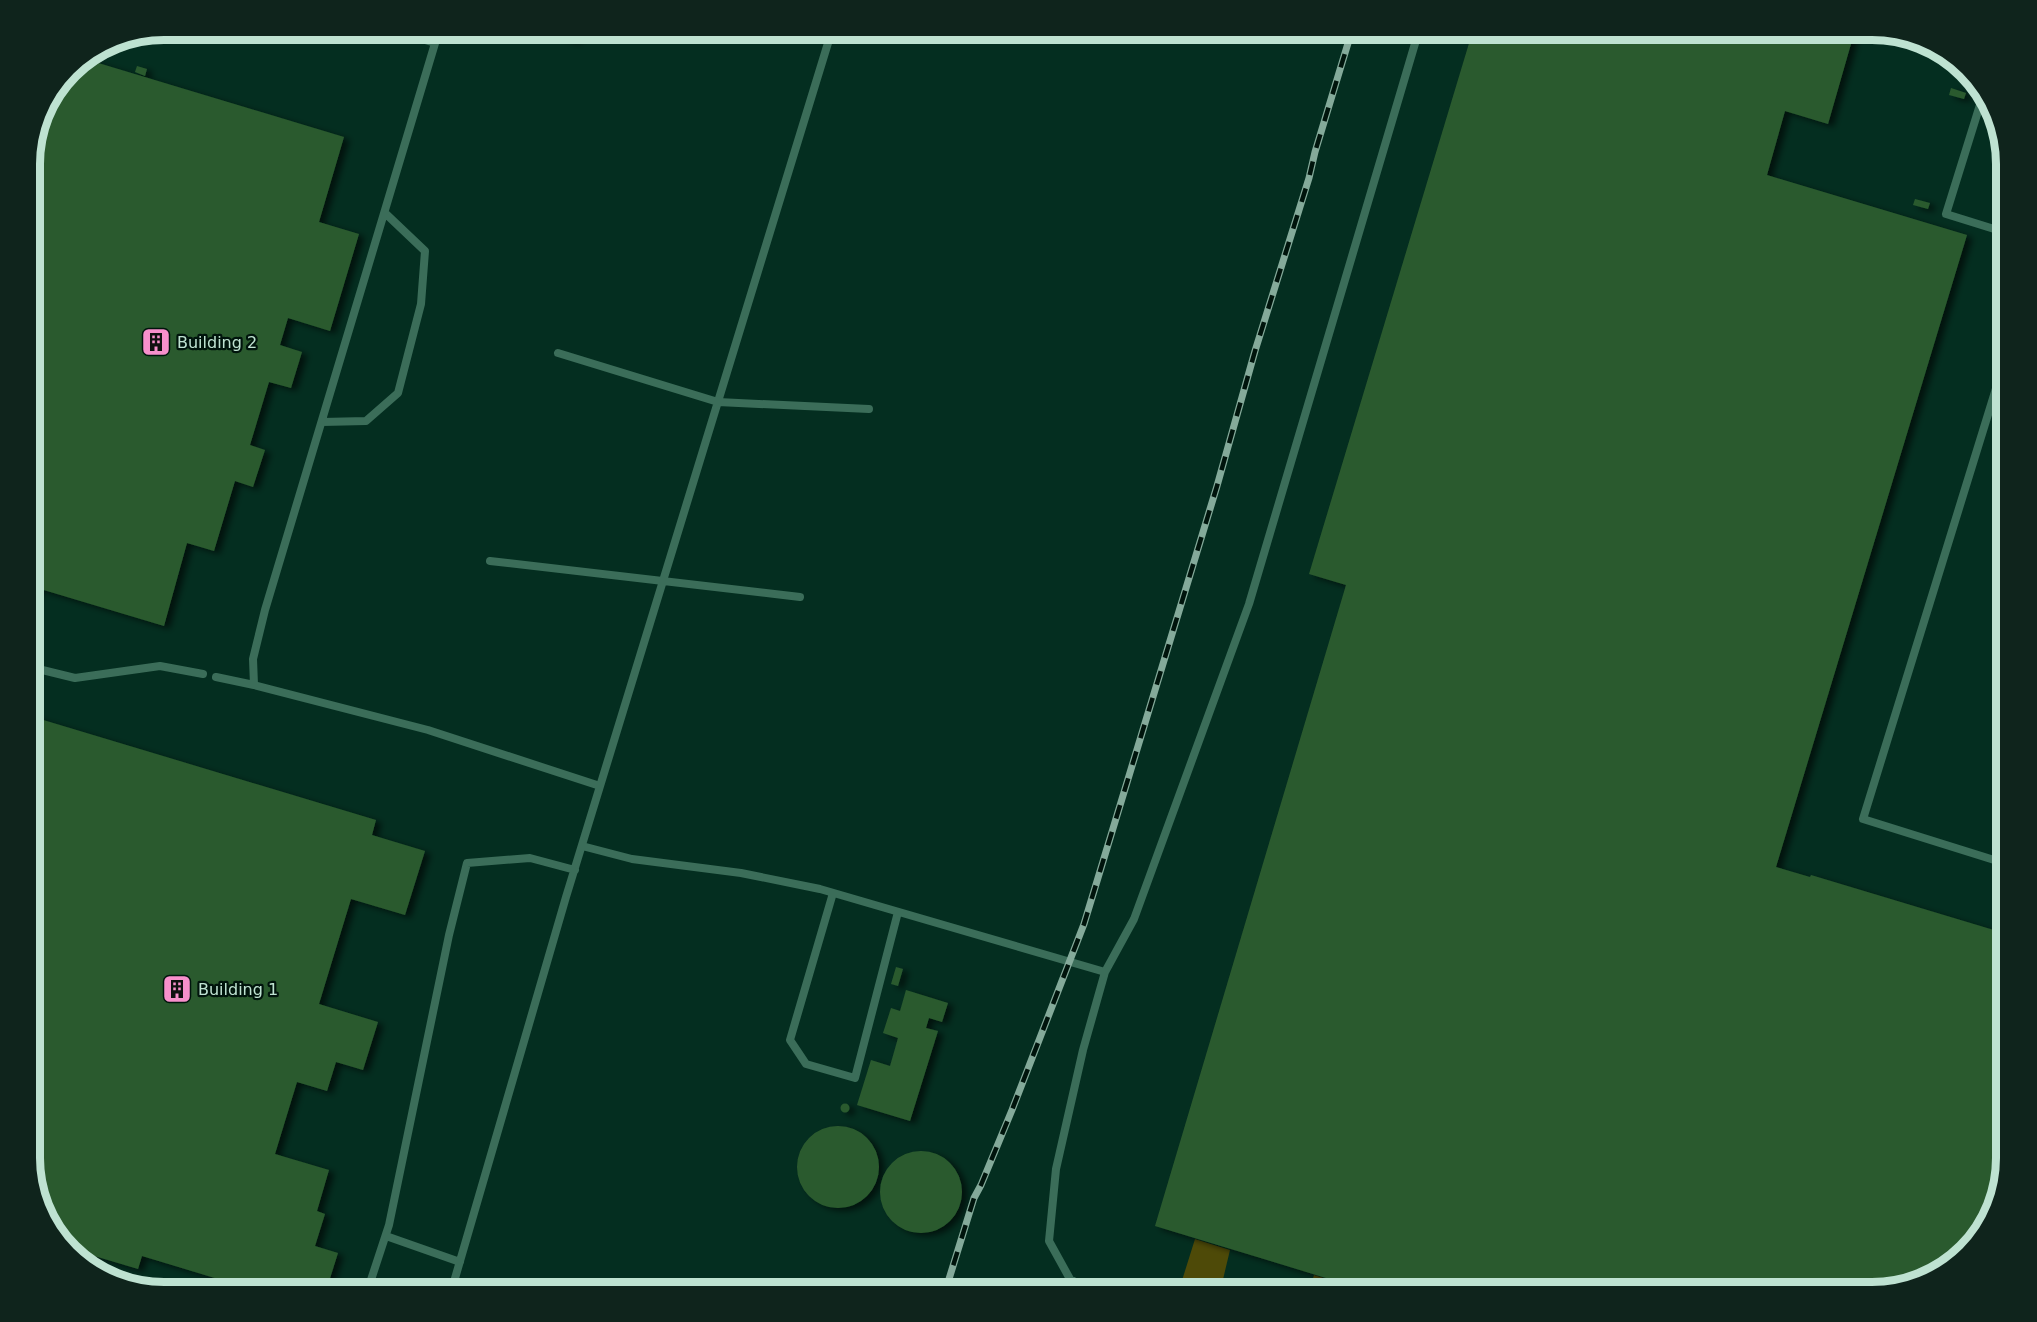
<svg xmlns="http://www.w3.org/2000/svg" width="2037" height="1322" viewBox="0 0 2037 1322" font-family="'DejaVu Sans',sans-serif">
<defs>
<filter id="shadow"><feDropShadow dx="5.5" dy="3" stdDeviation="3" flood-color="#0009"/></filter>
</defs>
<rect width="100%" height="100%" fill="#042e20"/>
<path fill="#4e4a08" d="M 1195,1239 L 1230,1250 L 1220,1292 L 1189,1292 L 1179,1290 Z
M 1314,1275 L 1369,1292 L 1309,1292 Z"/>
<path fill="#2b5a2e" filter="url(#shadow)" d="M 541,30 L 578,30 L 575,41 Z
M 1473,30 L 1855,30 L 1828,124 L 1785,111 L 1767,175 L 1967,235 L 1776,867 L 1810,877 L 1811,875 L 2007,934 L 2007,1158 L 1985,1232 L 1939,1274 L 1873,1292 L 1372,1292 L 1155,1226 L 1346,585 L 1309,574 Z
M 85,59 L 344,137 L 319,222 L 359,234 L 330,331 L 288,318 L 280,345 L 302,352 L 291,388 L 269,382 L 250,445 L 265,450 L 253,487 L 235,481 L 214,551 L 187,543 L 164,626 L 37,588 L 34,602 L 30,601 L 30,156 L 40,113 L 70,69 Z
M 137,66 L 147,69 L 145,76 L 135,72 Z
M 1951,88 L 1966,93 L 1964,99 L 1949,95 Z
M 1915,199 L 1930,203 L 1928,209 L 1913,205 Z
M 30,716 L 376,820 L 372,835 L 425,851 L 405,915 L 351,899 L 319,1004 L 378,1022 L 363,1070 L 336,1062 L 327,1091 L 297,1082 L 275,1154 L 329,1170 L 317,1211 L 325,1214 L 315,1246 L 338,1253 L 326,1291 L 295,1281 L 292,1292 L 264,1292 L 243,1286 L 241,1292 L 214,1292 L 218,1279 L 142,1256 L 138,1269 L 71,1249 L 48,1225 L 30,1166 Z
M 896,967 L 903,969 L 898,986 L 891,984 Z
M 906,990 L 948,1003 L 942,1022 L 929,1018 L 926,1028 L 938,1031 L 910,1121 L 857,1105 L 871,1060 L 890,1066 L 898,1038 L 883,1033 L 891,1008 L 900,1011 Z
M840.5 1108a4.5 4.5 0 1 1 9 0a4.5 4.5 0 1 1-9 0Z
M797 1167a41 41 0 1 1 82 0a41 41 0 1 1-82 0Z
M880 1192a41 41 0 1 1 82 0a41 41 0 1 1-82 0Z"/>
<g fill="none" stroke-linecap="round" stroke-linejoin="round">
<path stroke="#3b6d59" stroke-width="8" d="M 392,30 L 435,43
M 1984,92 L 1946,214 L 2007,233
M 558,353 L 718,402 L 869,409
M 2007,353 L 1863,819 L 2007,864
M 322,422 L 366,421 L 398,393 L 421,304 L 425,251 L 385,213
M 490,561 L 800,597
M 30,667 L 75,678 L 160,666 L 203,674
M 216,677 L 254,685 L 428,730 L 600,786
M 254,685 L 253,659 L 265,610 L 439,30
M 582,846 L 632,859 L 741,873 L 820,889 L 1105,972 L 1134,919 L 1249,604 L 1419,30
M 2003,862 L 2007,847
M 833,893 L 790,1040 L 806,1064 L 855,1078 L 898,912
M 386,1236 L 460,1262
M 367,1292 L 389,1225 L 449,935 L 467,863 L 530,858 L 575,870
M 451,1292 L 566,897 L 832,30
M 1092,1292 L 1070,1279 L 1049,1241 L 1056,1169 L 1083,1050 L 1105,972"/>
<g stroke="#84aa9a" stroke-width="7">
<path id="rail" d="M 945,1292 L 974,1198 L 981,1185 L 1012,1110 L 1084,924 L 1217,486 L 1255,351 L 1309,178 L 1315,152 L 1352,30"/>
</g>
<use href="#rail" stroke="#00140c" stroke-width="4.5" stroke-dasharray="14" stroke-linecap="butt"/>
</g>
<defs>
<g id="building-square" transform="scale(1.5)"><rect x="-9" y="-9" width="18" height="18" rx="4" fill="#f890cc" stroke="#00140c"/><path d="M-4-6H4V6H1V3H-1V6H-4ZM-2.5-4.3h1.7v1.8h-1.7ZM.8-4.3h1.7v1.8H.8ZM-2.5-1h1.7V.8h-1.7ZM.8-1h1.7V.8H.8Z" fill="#111"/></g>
</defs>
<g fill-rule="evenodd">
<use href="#building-square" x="156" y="342"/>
<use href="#building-square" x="177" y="989"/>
</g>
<g text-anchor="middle" stroke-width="4.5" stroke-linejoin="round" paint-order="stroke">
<g font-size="16" fill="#bee2d1" stroke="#00140c" text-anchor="start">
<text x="177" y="348">Building 2</text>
<text x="198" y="995">Building 1</text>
</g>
</g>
<path d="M0 0H2037V1322H0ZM164 40H1872A124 124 0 0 1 1996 164V1158A124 124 0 0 1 1872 1282H164A124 124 0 0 1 40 1158V164A124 124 0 0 1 164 40Z" fill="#0f241c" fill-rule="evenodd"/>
<path fill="none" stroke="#bee2d1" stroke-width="8" d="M164 40H1872A124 124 0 0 1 1996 164V1158A124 124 0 0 1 1872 1282H164A124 124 0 0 1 40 1158V164A124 124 0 0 1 164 40Z"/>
</svg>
